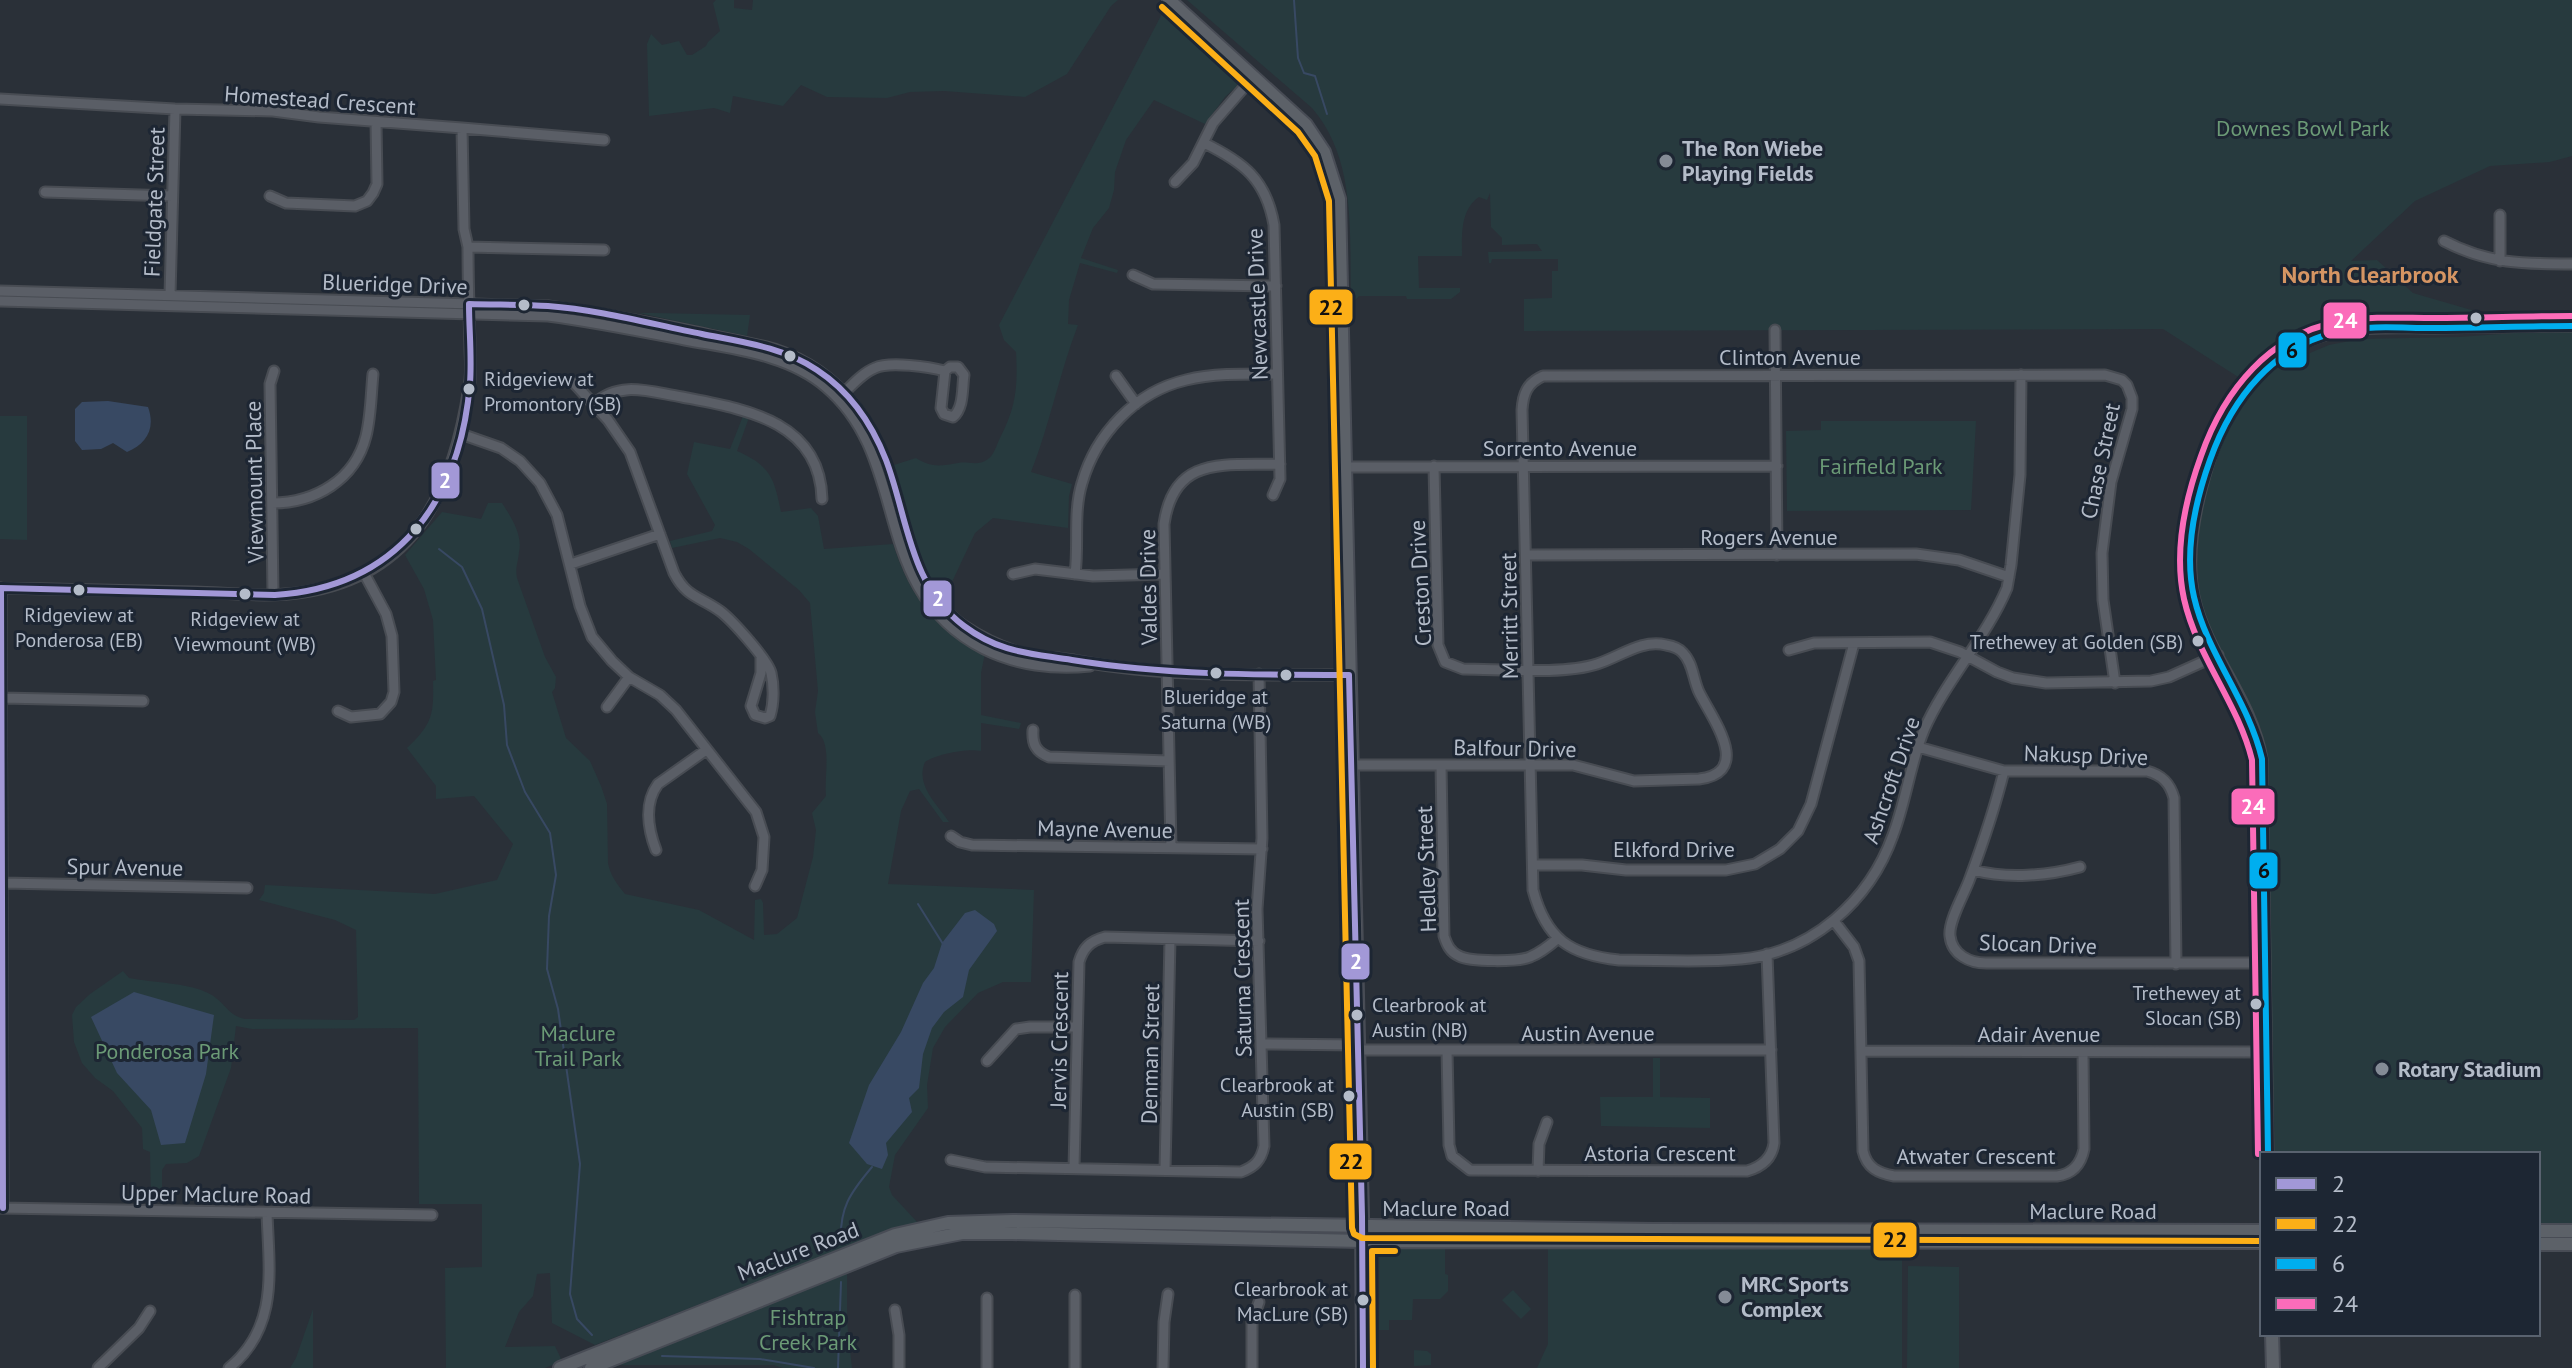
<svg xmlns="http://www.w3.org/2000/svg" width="2572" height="1368" viewBox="0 0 2572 1368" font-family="'PT Sans',sans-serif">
<rect width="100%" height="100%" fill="#2a3038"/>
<path fill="#273a3e" d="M 716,0 L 734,0 L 734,8 L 752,10 L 753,0 L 1118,0 L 1111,6 L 1067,74 L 1025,97 L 944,91 L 910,92 L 887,98 L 827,97 L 801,85 L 783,106 L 733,96 L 730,113 L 714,108 L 649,116 L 647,44 L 651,34 L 662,45 L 679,41 L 687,55 L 692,55 L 706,46 L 708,42 L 720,31 L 713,3 Z
M 1187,0 L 2572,0 L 2572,156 L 2550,162 L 2490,166 L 2415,201 L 2351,261 L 2377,260 L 2413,293 L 2492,316 L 2359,316 L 2323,324 L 2290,338 L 2262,356 L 2246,382 L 2163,329 L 1524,331 L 1524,299 L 1552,298 L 1552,271 L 1558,271 L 1558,259 L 1492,259 L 1491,263 L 1489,263 L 1488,252 L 1542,251 L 1537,244 L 1502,245 L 1502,238 L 1491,227 L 1490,193 L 1487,200 L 1479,197 C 1460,210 1462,235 1462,256 L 1418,256 L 1419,288 L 1460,288 L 1460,292 L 1451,299 L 1407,299 L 1406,296 L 1359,296 L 1351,305 C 1349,239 1358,161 1312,108 Z
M 1164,10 L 1237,75 L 1238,85 L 1225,97 L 1205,124 L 1154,100 L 1126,140 L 1115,172 L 1114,190 L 1109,208 L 1093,228 L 1081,258 L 1118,270 L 1117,273 L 1080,263 L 1069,300 L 1068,324 L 1078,325 C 1059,374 1050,424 1031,472 L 1072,484 L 1069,496 L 1068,528 L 993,518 L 975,533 L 944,599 C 914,560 906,511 894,465 L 916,458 C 932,468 940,466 958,463 C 969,461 977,467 988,459 C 994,455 997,444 1000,438 C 1016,407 1018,387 1016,352 L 1004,340 L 999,325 Z
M 639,313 L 654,313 L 750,315 L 747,336 Z
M 2572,329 L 2572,1223 L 2538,1223 L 2538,1154 L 2275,1154 L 2269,955 L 2268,768 L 2261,729 L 2209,627 L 2200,599 L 2196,574 L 2198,527 L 2213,462 L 2230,418 L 2267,371 L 2329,345 L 2360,339 L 2459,337 Z
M 745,411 L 751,412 L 737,451 C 771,466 774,478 781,512 L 811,508 L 818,516 L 824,549 L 893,544 C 912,602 933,623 985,653 L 981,673 L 981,715 L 1021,723 L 1019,729 L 981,723 L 981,751 C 968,748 936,754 925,762 C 915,785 937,804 949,822 L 943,822 L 919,789 L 910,791 L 901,811 L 888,884 L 1034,890 L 1031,982 L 1003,982 L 978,993 L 945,1027 L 933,1048 L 927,1085 L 928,1108 L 895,1155 L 889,1187 L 892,1195 L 918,1223 L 882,1233 L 595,1345 L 552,1323 L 550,1273 L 537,1274 L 533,1296 L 519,1312 L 505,1347 L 555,1346 L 562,1361 L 545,1368 L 446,1368 L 445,1268 L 482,1267 L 482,1204 L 419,1204 L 418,1028 L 252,1029 L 236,1026 L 231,1068 L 199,1156 L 187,1163 L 166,1164 L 162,1170 L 162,1201 L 151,1201 L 150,1152 L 143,1149 L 142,1128 L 113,1091 L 95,1078 L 82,1063 L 74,1042 L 72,1015 L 76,1007 L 90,994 L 123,971 L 129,978 L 135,979 C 158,983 189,983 210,994 C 226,1003 227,1015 245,1019 L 354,1020 L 358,1017 L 356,930 L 335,920 L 259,900 L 264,893 L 265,885 L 435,894 L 497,880 L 513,844 L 474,796 L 436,799 L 436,786 L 407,748 C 432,724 434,715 433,681 L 436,680 L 433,620 L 424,589 L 405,555 L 442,512 L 481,519 L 488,503 L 502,503 C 511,517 523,535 519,552 C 518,563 515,568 517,578 L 545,657 L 556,677 L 555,688 L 552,692 L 566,738 L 590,761 L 601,786 L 607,804 L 608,863 C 610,875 617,884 625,894 L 699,910 L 754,940 L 755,900 L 761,899 L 763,903 L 764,935 L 777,934 L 797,918 L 813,857 L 816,830 L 812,813 L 826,796 C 824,777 832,744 818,733 L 815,712 L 818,691 L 810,603 L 799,590 L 749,549 L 737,542 L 720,538 L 672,548 L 670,541 L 712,531 L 715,525 L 687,474 L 694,442 L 730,449 Z
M 0,416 L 27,416 L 27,540 L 0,539 Z
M 1821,421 L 1976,421 L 1971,510 L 1787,511 L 1786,431 L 1821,430 Z
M 1653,1058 L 1660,1058 L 1660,1097 L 1710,1098 L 1710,1128 L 1601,1126 L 1600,1097 L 1653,1097 Z
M 1548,1248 L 1902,1249 L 1902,1368 L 1537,1368 L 1548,1344 Z
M 1383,1249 L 1445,1249 L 1445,1274 L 1448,1275 L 1448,1291 L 1440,1299 L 1413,1299 L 1412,1320 L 1389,1320 L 1389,1330 L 1379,1330 L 1379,1253 Z
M 1908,1266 L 1959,1267 L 1959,1368 L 1907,1368 Z
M 847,1271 L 847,1322 L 852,1368 L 783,1368 L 774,1365 L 619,1365 Z
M 1513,1290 L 1531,1309 L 1521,1319 L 1502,1300 Z
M 313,1309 L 313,1368 L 290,1368 L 296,1358 Z
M 1414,1350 L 1427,1351 L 1431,1354 L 1431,1365 L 1414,1366 Z"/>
<path fill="#384963" d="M 108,401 L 148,407 C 156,429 146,444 127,452 L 113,443 L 101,449 L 82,450 L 75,441 L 75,409 L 82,402 Z
M 975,910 L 994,924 L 997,931 L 969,970 L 963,997 L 944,1012 L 932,1028 L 923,1054 L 919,1088 L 909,1098 L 912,1112 L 886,1143 L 888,1155 L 882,1169 L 867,1164 L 849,1143 L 869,1085 L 901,1032 L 923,983 L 934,968 L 942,943 L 965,913 Z
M 134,992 L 214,1015 L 206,1074 L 185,1143 L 161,1145 L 151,1110 L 117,1073 L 91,1017 Z"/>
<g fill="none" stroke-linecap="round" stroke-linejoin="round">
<path stroke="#384963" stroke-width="2" d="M 1294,0 L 1298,58 L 1304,73 L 1315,76 L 1327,114
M 439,549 L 462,567 L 482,609 L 504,705 L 507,745 L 525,792 L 550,833 L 556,875 L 549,916 L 547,969 L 558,1009 L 580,1164 L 570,1294 L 577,1319 L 592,1335
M 918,904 L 943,944
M 841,1244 C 839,1208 850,1193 872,1167
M 662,1356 L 760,1359 L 814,1368
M 838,1368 L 841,1282"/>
<g stroke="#484c53" stroke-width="13">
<path id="minor" d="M 0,99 L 175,109 L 273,111 L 319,117 L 462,128 L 464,229 L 468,247 C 468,280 469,312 470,345 C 470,359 472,373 469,387 C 454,488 416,575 304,592 C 269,598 230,593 195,592 C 130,591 65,589 0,588
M 462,128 L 604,140
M 1204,143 C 1243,162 1266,179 1274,225 L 1280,479 L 1273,495
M 1175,182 L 1193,163 L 1213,123 L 1253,77
M 45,192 L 172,196
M 270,196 L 286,203 L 355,206 L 367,201 L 373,193 L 377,184 L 376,122
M 2444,241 C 2488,264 2524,264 2572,264
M 468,247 L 604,250
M 2500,261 L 2500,215
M 1133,275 L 1153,284 L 1276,286
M 0,291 L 548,306 C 598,313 647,322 697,332 C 722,338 749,342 774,349 C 844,372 878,427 896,495 C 908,543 920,595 964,626 C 982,638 1003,648 1024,654 C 1042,658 1060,657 1078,661 C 1166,677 1260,675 1349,675
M 170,295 L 175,109
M 0,301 L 548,316 C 594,322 639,331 685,340 C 732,349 788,354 826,387 C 913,461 867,589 984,649 C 1016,665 1054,670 1090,666
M 1775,330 L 1777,555
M 2021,375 L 2020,475 L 2011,565 L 2007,588 C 1986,638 1946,680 1924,730 C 1910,764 1906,801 1893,835 C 1870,900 1812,953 1741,959 C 1701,963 1659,960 1619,960 C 1570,955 1546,939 1533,890 L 1522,410 C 1523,394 1527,383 1543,376 L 2105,375 L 2122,380 L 2127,385 L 2132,398 L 2132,409 L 2111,482 L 2102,553 L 2103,600 L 2115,683
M 1116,376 L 1136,404
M 573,382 L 608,420 L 630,452 L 674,573 C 687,598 699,596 720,611 C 732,620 768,660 771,673 C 774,686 774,703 770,716 L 765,718 L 755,715 L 751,706 L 761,673 L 761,658
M 840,397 C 850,387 862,373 875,368 C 889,361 930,367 945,371 L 950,367 L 958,367 L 964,375 C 962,388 964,408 953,417 L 944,414 L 941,408 L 945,371
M 594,404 C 620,380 650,392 682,397 C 743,409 820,420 822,499
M 461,434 L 501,448 L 520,461 L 540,483 L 557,515 L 580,606 L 592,637 L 612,661 L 629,677 L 660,695 L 676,710 L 756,812 L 764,837 L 762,870 L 755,886
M 1344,467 L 1777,466
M 272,503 C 315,503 355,480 366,436 C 371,416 371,394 373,374
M 1526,555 L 1916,554 L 1959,560 L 2009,577
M 571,564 L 660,534
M 1013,574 L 1035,569 L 1093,576 L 1165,574
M 1075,574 C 1079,545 1073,512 1082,483 C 1096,434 1135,392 1186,380 C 1215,373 1248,374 1277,374
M 1,588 L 3,1208
M 273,594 L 270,384 L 274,371
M 1789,650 L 1814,643 L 1930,642 L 1960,652 L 1997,672 L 2013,678 L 2046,683 L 2151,681 L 2169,677 L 2218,655
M 2,698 L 143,701
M 607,707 L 629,677
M 338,711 L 351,717 L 380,714 L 391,702 L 394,692 L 392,636 L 386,614 L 364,573
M 1033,730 C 1032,744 1036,752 1049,757 L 1169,761
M 1918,747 L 2004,771 L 2147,771 C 2162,775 2170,783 2174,798 L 2176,964
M 1351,765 L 1573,765 L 1634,781 L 1699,779 C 1754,772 1711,717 1699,692 C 1693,679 1693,663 1683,653 C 1679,648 1672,646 1666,645 C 1641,639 1620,657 1597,664 C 1563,675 1500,669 1463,669 L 1445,662 L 1438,645 L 1434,466
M 1441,765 L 1444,936 C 1447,945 1450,952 1459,956 C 1470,962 1519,962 1530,957 C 1540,953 1549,946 1557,939
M 2004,771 C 1995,807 1983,843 1970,878 C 1965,893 1948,921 1950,936 C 1952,955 1970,963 1986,963 L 2264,963
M 951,836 L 960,842 L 972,845 L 1262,849
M 1171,847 L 1164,524 C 1174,454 1226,466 1280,464
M 656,850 C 648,829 644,803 658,784 L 706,750
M 1533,865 L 1582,865 L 1626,870 L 1726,870 L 1755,864 L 1780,849 L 1798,831 L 1811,804 L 1854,643
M 1973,870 C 2007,879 2047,876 2080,867
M 3,883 L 247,888
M 1834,921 L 1854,947 L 1859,961 L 1863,1151 C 1867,1168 1878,1173 1894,1176 L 2057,1176 C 2073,1174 2081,1164 2084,1149 L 2083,1052
M 1262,1044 L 1358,1045
M 1358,1050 L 1771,1050
M 1447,1051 L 1449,1145 L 1452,1156 L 1470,1170 L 1747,1171 C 1761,1167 1772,1159 1774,1143 L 1767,954
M 1862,1051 L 2265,1052
M 987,1061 L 1016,1029 L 1030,1027 L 1077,1027
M 2268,1154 L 2262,759 C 2252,699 2207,655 2194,597 C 2185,554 2195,507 2208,465 C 2228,400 2271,344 2341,331 C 2371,326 2403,328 2432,328 C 2479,327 2525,326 2572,326
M 951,1160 L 985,1167 L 1241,1172 C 1254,1167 1261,1161 1264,1146 L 1257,909 L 1262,838 L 1259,674
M 1074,1168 L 1079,962 C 1083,948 1090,941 1105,937 L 1259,941
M 1165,1170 L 1170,939
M 1538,1171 L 1539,1144 L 1547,1122
M 0,1208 L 432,1215
M 987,1298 L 987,1368
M 895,1310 L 899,1335 L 899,1368
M 98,1368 L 139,1328 L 150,1311
M 229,1368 C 279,1327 269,1271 267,1213
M 1075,1368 L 1075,1295
M 1163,1368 L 1164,1322 L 1168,1294
M 1252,1368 L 1252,1322 L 1259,1302"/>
</g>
<g stroke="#484c55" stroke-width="16">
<path id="major" d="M 1169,0 L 1306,125 L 1324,152 L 1339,199 L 1362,1216 L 1363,1368
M 2538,1231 L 2572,1231
M 2538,1244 L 2572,1244
M 2272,1334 L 2273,1368
M 560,1368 L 895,1235 L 948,1223 L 1012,1221 L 1654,1230 L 2262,1231
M 591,1368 L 896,1246 L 962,1233 L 1012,1233 L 1362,1241 L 2262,1242"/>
</g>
<use href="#minor" stroke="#5a5e66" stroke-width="9"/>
<use href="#major" stroke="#5c6168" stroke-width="12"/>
<g stroke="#1d2633" stroke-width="12">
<path id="bus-1" d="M 1,588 L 275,595 C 398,587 460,501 470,383 C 472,357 469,330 469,304 C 495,305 522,304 548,306 C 600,310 651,324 702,334 C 742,342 783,347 817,370 C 849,391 872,424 886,460 C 908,518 909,585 964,626 C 1000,653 1029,653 1072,660 C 1164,675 1256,675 1349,675
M 1,588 L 3,1208
M 1349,675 L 1362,1216 L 1363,1368"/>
</g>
<g stroke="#1d2633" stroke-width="12">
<path id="bus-2" d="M 1162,7 L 1298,132 L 1315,156 L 1329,201 L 1352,1228 L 1354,1234 L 1362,1238 L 2262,1241
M 1373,1368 L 1372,1251 L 1395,1251"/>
</g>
<g stroke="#1d2633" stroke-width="12">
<path id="bus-3" d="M 2268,1154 L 2262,759 C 2248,700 2207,654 2194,597 C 2184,553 2195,502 2210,460 C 2232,398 2274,344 2342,331 C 2371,325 2402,328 2432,328 C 2479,328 2525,326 2572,326"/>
</g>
<g stroke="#1d2633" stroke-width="12">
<path id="bus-4" d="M 2258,1154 L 2252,760 C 2238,703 2197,657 2184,599 C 2174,553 2185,500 2201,456 C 2224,390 2270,333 2342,321 C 2372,316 2402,318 2433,318 C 2479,318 2526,316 2572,316"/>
</g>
<use href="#bus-1" stroke="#a298d7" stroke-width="6"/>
<use href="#bus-2" stroke="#fcaf17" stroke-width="6"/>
<use href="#bus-3" stroke="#00aeef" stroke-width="6"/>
<use href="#bus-4" stroke="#fb6cba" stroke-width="6"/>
</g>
<g fill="#848b96" stroke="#1d2633" stroke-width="3">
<circle cx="1666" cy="161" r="8"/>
<circle cx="2382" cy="1069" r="8"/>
<circle cx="1725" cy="1297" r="8"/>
</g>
<g fill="#b4bcc9" stroke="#1d2633" stroke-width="3">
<circle cx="524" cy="305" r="7"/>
<circle cx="2476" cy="318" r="7"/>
<circle cx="790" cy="356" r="7"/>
<circle cx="469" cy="389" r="7"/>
<circle cx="416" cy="529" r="7"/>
<circle cx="79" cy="590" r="7"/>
<circle cx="245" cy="594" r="7"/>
<circle cx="2198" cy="641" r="7"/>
<circle cx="1216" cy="673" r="7"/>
<circle cx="1286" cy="675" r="7"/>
<circle cx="2256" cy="1004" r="7"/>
<circle cx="1357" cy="1015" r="7"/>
<circle cx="1349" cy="1096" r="7"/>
<circle cx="1363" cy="1300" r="7"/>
</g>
<g text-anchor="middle" stroke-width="6" stroke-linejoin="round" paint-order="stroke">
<g font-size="20" fill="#b4bcc9" stroke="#1d2633" text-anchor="end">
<text x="484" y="386" text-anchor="start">Ridgeview at<tspan x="484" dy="25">Promontory (SB)</tspan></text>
<text x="79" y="622" text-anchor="middle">Ridgeview at<tspan x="79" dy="25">Ponderosa (EB)</tspan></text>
<text x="245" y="626" text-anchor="middle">Ridgeview at<tspan x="245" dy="25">Viewmount (WB)</tspan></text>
<text x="2183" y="649">Trethewey at Golden (SB)</text>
<text x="1216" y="704" text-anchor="middle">Blueridge at<tspan x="1216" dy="25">Saturna (WB)</tspan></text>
<text x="2241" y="1000">Trethewey at<tspan x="2241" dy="25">Slocan (SB)</tspan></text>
<text x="1372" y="1012" text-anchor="start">Clearbrook at<tspan x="1372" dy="25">Austin (NB)</tspan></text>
<text x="1334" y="1092">Clearbrook at<tspan x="1334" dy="25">Austin (SB)</tspan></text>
<text x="1348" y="1296">Clearbrook at<tspan x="1348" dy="25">MacLure (SB)</tspan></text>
</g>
<g font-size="22" fill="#b4bcc9" stroke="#1d2633">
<text transform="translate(320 100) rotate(4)" y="8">Homestead Crescent</text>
<text transform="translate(154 202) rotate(-88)" y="8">Fieldgate Street</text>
<text transform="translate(395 284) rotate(2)" y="8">Blueridge Drive</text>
<text transform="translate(1257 304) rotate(-92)" y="8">Newcastle Drive</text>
<text x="1790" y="365">Clinton Avenue</text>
<text x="1560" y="456">Sorrento Avenue</text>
<text transform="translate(2100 461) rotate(-78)" y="8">Chase Street</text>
<text transform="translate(254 482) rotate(-91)" y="8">Viewmount Place</text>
<text x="1769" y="545">Rogers Avenue</text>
<text transform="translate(1420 583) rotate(-93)" y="8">Creston Drive</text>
<text transform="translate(1148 587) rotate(-91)" y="8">Valdes Drive</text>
<text transform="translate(1509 616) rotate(-91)" y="8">Merritt Street</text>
<text transform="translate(1515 748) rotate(1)" y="8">Balfour Drive</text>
<text transform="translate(2086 755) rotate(2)" y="8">Nakusp Drive</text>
<text transform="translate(1891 780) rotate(-71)" y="8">Ashcroft Drive</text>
<text transform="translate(1105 829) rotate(1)" y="8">Mayne Avenue</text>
<text x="1674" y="857">Elkford Drive</text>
<text transform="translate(125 867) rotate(1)" y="8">Spur Avenue</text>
<text transform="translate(1426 869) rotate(-92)" y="8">Hedley Street</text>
<text transform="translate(2038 944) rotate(2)" y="8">Slocan Drive</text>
<text transform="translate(1242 978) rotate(-91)" y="8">Saturna Crescent</text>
<text x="1588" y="1041">Austin Avenue</text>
<text x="2039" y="1042">Adair Avenue</text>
<text transform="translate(1059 1040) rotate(-89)" y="8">Jervis Crescent</text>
<text transform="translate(1150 1054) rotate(-89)" y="8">Denman Street</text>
<text x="1660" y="1161">Astoria Crescent</text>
<text x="1976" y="1164">Atwater Crescent</text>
<text transform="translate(216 1194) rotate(1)" y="8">Upper Maclure Road</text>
<text x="1446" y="1216">Maclure Road</text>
<text x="2093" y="1219">Maclure Road</text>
<text transform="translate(798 1251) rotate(-21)" y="8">Maclure Road</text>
</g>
<g font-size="22" fill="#6b9a76" stroke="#1d2633">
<text x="2303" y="136">Downes Bowl Park</text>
<text x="1881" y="474">Fairfield Park</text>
<text x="578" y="1041">Maclure<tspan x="578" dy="25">Trail Park</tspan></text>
<text x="167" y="1059">Ponderosa Park</text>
<text x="808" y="1325">Fishtrap<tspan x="808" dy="25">Creek Park</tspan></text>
</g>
<g font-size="22" font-weight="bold" fill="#b4bcc9" stroke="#1d2633" text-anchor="start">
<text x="1682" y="156">The Ron Wiebe<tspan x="1682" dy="25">Playing Fields</tspan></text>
<text x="2398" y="1077">Rotary Stadium</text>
<text x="1741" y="1292">MRC Sports<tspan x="1741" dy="25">Complex</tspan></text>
</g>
<g font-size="24" font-weight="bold" fill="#d59563" stroke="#1d2633">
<text x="2370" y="283">North Clearbrook</text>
</g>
</g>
<g stroke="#1d2633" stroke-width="3">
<rect x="1308" y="288" width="46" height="38" rx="8" fill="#fcaf17"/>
<rect x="2322" y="301" width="46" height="39" rx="8" fill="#fb6cba"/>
<rect x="2277" y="331" width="31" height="38" rx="8" fill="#00aeef"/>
<rect x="430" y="461" width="31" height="39" rx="8" fill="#a298d7"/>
<rect x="922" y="579" width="31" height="39" rx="8" fill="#a298d7"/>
<rect x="2230" y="787" width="46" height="39" rx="8" fill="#fb6cba"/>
<rect x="2248" y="851" width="31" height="39" rx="8" fill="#00aeef"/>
<rect x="1340" y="942" width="31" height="39" rx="8" fill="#a298d7"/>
<rect x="1328" y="1142" width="45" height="39" rx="8" fill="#fcaf17"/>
<rect x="1872" y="1221" width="46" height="38" rx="8" fill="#fcaf17"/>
</g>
<g font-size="22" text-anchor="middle" font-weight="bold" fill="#fff">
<text x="2345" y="328">24</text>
<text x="445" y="488">2</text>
<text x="938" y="606">2</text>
<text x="2253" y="814">24</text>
<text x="1356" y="969">2</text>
</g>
<g font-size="22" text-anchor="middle" font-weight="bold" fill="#111">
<text x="1331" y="315">22</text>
<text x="2292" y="358">6</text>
<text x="2264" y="878">6</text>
<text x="1351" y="1169">22</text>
<text x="1895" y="1247">22</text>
</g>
<rect x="2260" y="1152" width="280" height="184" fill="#1d2633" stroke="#59626f" stroke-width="2"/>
<rect x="2276" y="1178" width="40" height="12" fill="#a298d7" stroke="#59626f" stroke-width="2"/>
<text x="2332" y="1192" font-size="24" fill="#b4bcc9">2</text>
<rect x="2276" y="1218" width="40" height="12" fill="#fcaf17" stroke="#59626f" stroke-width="2"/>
<text x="2332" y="1232" font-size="24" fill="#b4bcc9">22</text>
<rect x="2276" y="1258" width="40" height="12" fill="#00aeef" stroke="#59626f" stroke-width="2"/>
<text x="2332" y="1272" font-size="24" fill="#b4bcc9">6</text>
<rect x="2276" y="1298" width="40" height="12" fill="#fb6cba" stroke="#59626f" stroke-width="2"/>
<text x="2332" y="1312" font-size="24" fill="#b4bcc9">24</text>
</svg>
